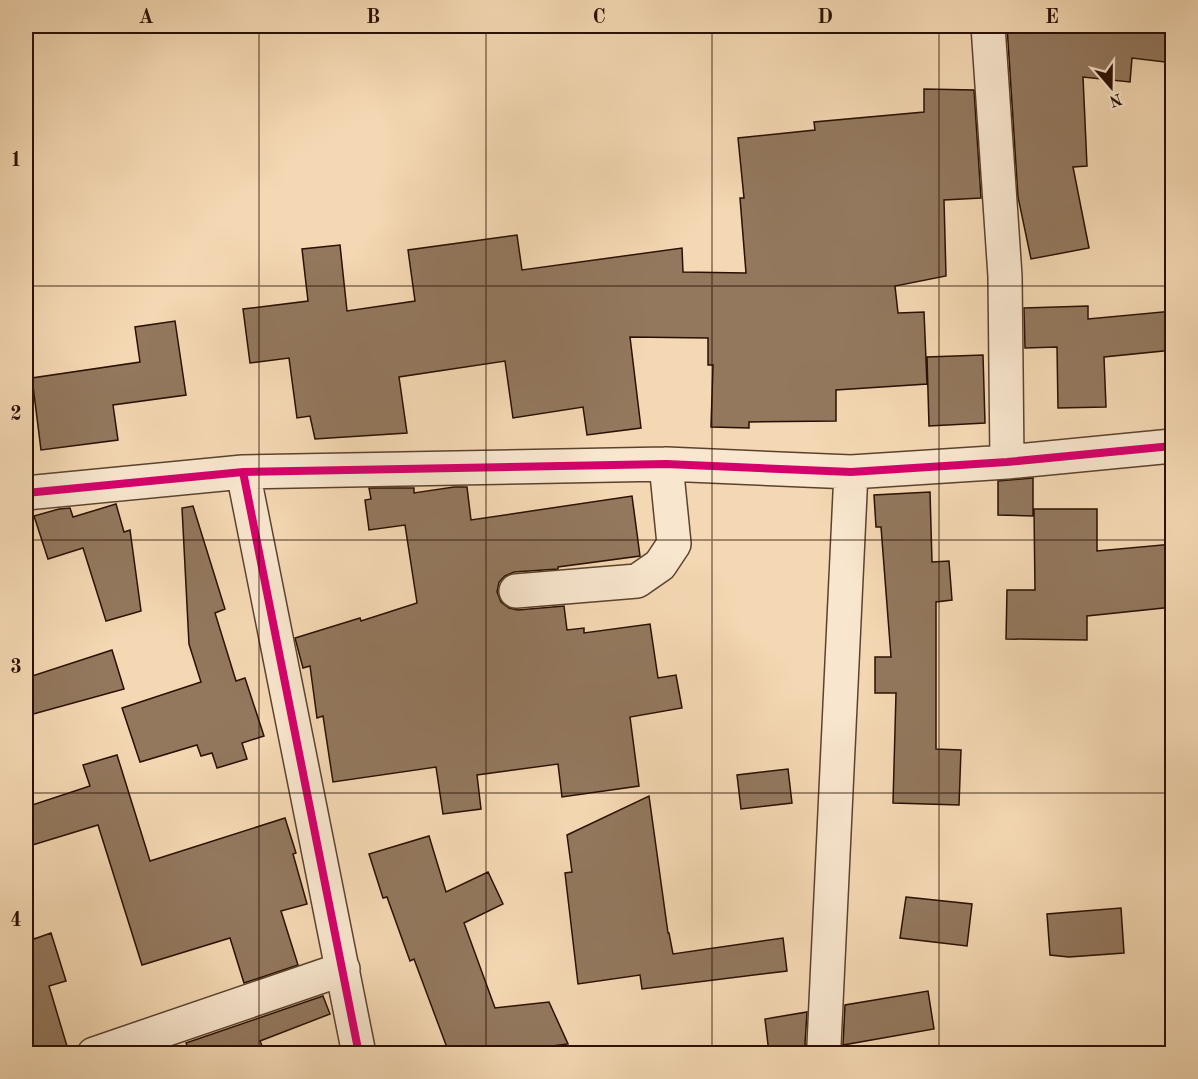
<svg xmlns="http://www.w3.org/2000/svg" width="1198" height="1079" viewBox="0 0 1198 1079" font-family="'Old Standard TT',serif">
<rect width="100%" height="100%" fill="#f4d8b3"/>
<filter id="stains"><feTurbulence type="fractalNoise" baseFrequency=".00333" numOctaves="4"/><feColorMatrix values="0 0 0 0 .2 0 0 0 0 .09 0 0 0 0 .02 0 0 0 .5 -.17"/></filter>
<radialGradient id="worn" r=".72"><stop offset=".6" stop-color="#630" stop-opacity="0"/><stop offset="1" stop-color="#630" stop-opacity=".3"/></radialGradient>
<path fill="#93785e" stroke="#2a1001" stroke-width="1.5" d="M 1007,26 L 1173,26 L 1173,63 L 1132,58 L 1130,82 L 1083,77 L 1087,166 L 1073,167 L 1089,248 L 1031,259 L 1018,197 Z
M 924,89 L 974,90 L 981,198 L 944,200 L 946,276 L 895,286 L 898,313 L 924,312 L 927,384 L 836,390 L 836,421 L 749,422 L 749,428 L 711,427 L 713,365 L 708,365 L 708,338 L 630,337 L 641,428 L 587,435 L 583,407 L 513,418 L 505,361 L 399,377 L 407,433 L 315,439 L 310,416 L 297,418 L 289,358 L 250,363 L 243,309 L 308,301 L 302,249 L 340,245 L 347,311 L 415,301 L 408,250 L 517,235 L 522,270 L 682,248 L 683,272 L 746,273 L 740,198 L 744,198 L 738,138 L 815,130 L 814,122 L 924,112 Z
M 1088,306 L 1088,319 L 1173,311 L 1173,350 L 1104,357 L 1106,407 L 1058,408 L 1057,347 L 1025,348 L 1024,308 Z
M 175,321 L 186,395 L 113,405 L 118,440 L 41,450 L 32,378 L 140,362 L 135,327 Z
M 983,355 L 985,423 L 929,426 L 927,357 Z
M 1033,478 L 1033,516 L 998,515 L 998,481 Z
M 454,487 L 467,487 L 471,520 L 632,496 L 640,556 L 558,567 L 558,569 L 514,572 L 505,576 L 499,582 L 497,592 L 501,602 L 509,608 L 518,610 L 564,606 L 567,630 L 584,628 L 584,633 L 650,624 L 658,678 L 676,675 L 682,708 L 630,717 L 639,786 L 562,797 L 558,764 L 477,775 L 481,809 L 443,814 L 436,767 L 333,782 L 323,716 L 317,718 L 310,666 L 303,668 L 295,638 L 360,618 L 361,621 L 417,603 L 405,525 L 369,530 L 365,500 L 371,499 L 369,488 L 414,488 L 414,493 Z
M 930,492 L 932,562 L 949,561 L 952,600 L 936,602 L 936,749 L 961,750 L 959,805 L 893,803 L 896,693 L 875,693 L 875,657 L 891,657 L 881,527 L 876,527 L 874,495 Z
M 116,504 L 124,532 L 130,530 L 141,611 L 106,621 L 83,548 L 48,559 L 34,516 L 59,509 L 70,508 L 73,517 Z
M 193,506 L 225,609 L 215,613 L 236,681 L 245,678 L 264,736 L 242,743 L 247,759 L 217,768 L 212,753 L 201,756 L 197,745 L 140,762 L 122,708 L 201,682 L 189,644 L 182,508 Z
M 1034,509 L 1097,509 L 1097,551 L 1173,544 L 1173,607 L 1087,616 L 1087,640 L 1006,639 L 1007,590 L 1035,590 Z
M 112,650 L 124,689 L 26,716 L 26,678 Z
M 117,755 L 150,861 L 285,818 L 296,853 L 293,854 L 307,904 L 281,911 L 298,965 L 244,983 L 230,938 L 142,965 L 98,825 L 26,847 L 26,807 L 90,786 L 83,765 Z
M 788,769 L 792,803 L 741,809 L 737,775 Z
M 649,796 L 668,933 L 669,933 L 673,954 L 783,938 L 787,971 L 642,989 L 640,975 L 578,984 L 565,873 L 572,872 L 567,835 Z
M 429,836 L 446,892 L 488,872 L 503,904 L 464,923 L 495,1008 L 549,1002 L 568,1044 L 496,1053 L 449,1053 L 414,959 L 410,961 L 387,897 L 383,898 L 369,854 Z
M 906,897 L 972,904 L 967,946 L 900,938 Z
M 1121,908 L 1124,953 L 1069,957 L 1050,955 L 1047,914 Z
M 51,933 L 66,981 L 49,986 L 69,1053 L 33,1053 L 26,1028 L 26,937 L 33,936 L 34,939 Z
M 928,991 L 934,1029 L 843,1045 L 845,1005 Z
M 323,996 L 330,1014 L 260,1041 L 265,1053 L 190,1053 L 186,1043 Z
M 807,1012 L 805,1044 L 807,1051 L 769,1053 L 765,1019 Z"/>
<g fill="none" stroke-linecap="round" stroke-linejoin="round">
<g stroke="#5c422e" stroke-width="36">
<path id="minor" d="M 988,26 L 1005,276 L 1007,462
M 243,472 L 359,1054
M 26,493 L 243,472 L 666,464 L 851,472 L 1007,462 L 1172,446
M 516,591 L 637,581 L 660,565 L 674,544 L 666,464
M 824,1045 L 851,472
M 94,1054 L 343,969"/>
</g>
<use href="#minor" stroke="#f8e6ce" stroke-width="33"/>
<g stroke="#f8e6ce" stroke-width="11">
<path id="cycleway" d="M 243,472 L 359,1054
M 26,493 L 243,472 L 666,464 L 851,472 L 1007,462 L 1172,446"/>
</g>
<use href="#cycleway" stroke="#d6006c" stroke-width="8"/>
</g>
<path fill="none" stroke="#2a1001" stroke-width="1.5" stroke-opacity="0.55" d="M 259,26 L 259,1054M 486,26 L 486,1054M 712,26 L 712,1054M 939,26 L 939,1054M 26,286 L 1172,286M 26,540 L 1172,540M 26,793 L 1172,793"/>
<rect width="1198" height="1079" fill="none" stroke="#f4d8b3" stroke-width="66"/>
<g transform="translate(1111 87) rotate(160)" stroke="#f8e6ce" stroke-width="4.5" paint-order="stroke">
<path d="M0-4.5L10 22L0 15L-10 22Z" fill="#2a1001"/>
<text y="-9" font-size="16" font-weight="bold" text-anchor="middle" fill="#2a1001">N</text>
</g>
<rect x="33" y="33" width="1132" height="1013" fill="none" stroke="#2a1001" stroke-width="2"/>
<g font-size="20" text-anchor="middle" font-weight="bold" fill="#2a1001">
<text x="146" y="23">A</text>
<text x="373" y="23">B</text>
<text x="599" y="23">C</text>
<text x="825" y="23">D</text>
<text x="1052" y="23">E</text>
<text x="16" y="166">1</text>
<text x="16" y="420">2</text>
<text x="16" y="673">3</text>
<text x="16" y="926">4</text>
</g>
<rect width="100%" height="100%" filter="url(#stains)"/>
<rect width="100%" height="100%" fill="url(#worn)"/>
</svg>
